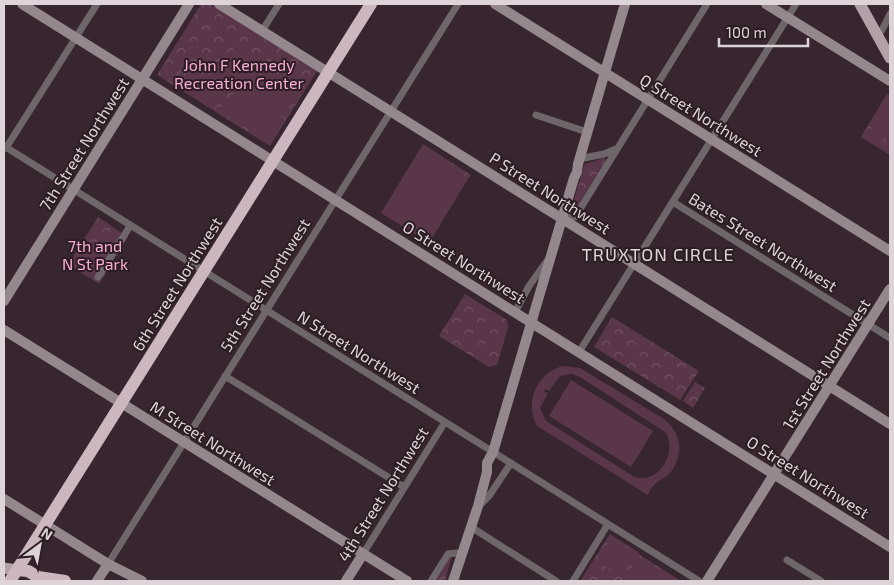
<svg xmlns="http://www.w3.org/2000/svg" width="894" height="585" viewBox="0 0 894 585" font-family="'Exo 2',sans-serif">
<defs>
<pattern id="forest-crowns" width="20" height="18" patternUnits="userSpaceOnUse" patternTransform="scale(1.25)"><rect width="20" height="18" fill="#5a364a"/><path d="M2 6a3 3 0 1 1 6 0M12 15a3 3 0 1 1 6 0" fill="none" stroke="#715263"/></pattern>
</defs>
<rect width="100%" height="100%" fill="#37262f"/>
<path fill="url(#forest-crowns)" d="M 201,4 L 210,4 L 317,71 L 270,146 L 157,75 Z
M 887,94 L 890,95 L 890,155 L 861,137 Z
M 423,144 L 471,175 L 468,179 L 420,149 Z
M 604,158 L 606,160 L 573,213 L 570,212 L 585,164 Z
M 98,217 L 128,237 L 99,284 L 68,264 Z
M 465,294 L 507,320 L 508,327 L 497,365 L 489,367 L 439,336 Z
M 612,317 L 699,371 L 680,400 L 594,347 Z
M 695,382 L 705,388 L 693,408 L 683,401 Z
M 610,534 L 638,552 L 640,555 L 681,581 L 580,581 Z
M 450,555 L 452,556 L 445,581 L 434,581 Z"/>
<path fill="#5a364a" fill-rule="evenodd" d="M 234,48 L 247,56 L 231,81 L 219,73 Z
M 205,74 L 228,88 L 216,107 L 194,93 Z
M 261,82 L 280,82 L 299,91 L 269,138 L 265,140 L 219,111 C 230,95 242,85 261,82 Z
M 882,111 L 890,116 L 890,129 L 880,144 L 867,136 Z
M 420,149 L 468,179 L 429,243 L 381,213 Z
M 563,366 L 580,368 L 664,419 C 682,433 684,455 670,473 C 665,478 659,480 654,485 C 651,488 649,492 648,495 L 537,426 C 524,402 537,373 563,366 ZM 572,374 L 580,377 L 665,432 C 679,451 658,487 633,476 L 546,421 L 540,408 L 548,393 L 544,392 L 548,385 L 546,389 L 549,391 L 560,376 Z
M 571,380 L 653,431 L 631,467 L 549,416 Z
M 610,540 L 633,554 L 620,575 L 597,561 Z
M 639,557 L 678,581 L 635,581 L 632,567 Z"/>
<g fill="none" stroke-linecap="round" stroke-linejoin="round">
<path stroke="#6f666b" stroke-width="7" d="M 262,31 L 279,4
M 877,34 L 882,30 L 890,14
M 536,115 L 587,132
M 4,146 L 699,581
M 6,148 L 97,4
M 579,159 L 604,154 L 616,149
M 673,202 L 890,338
M 562,218 L 575,217 L 707,4
M 98,277 L 130,226
M 515,312 L 529,286 L 547,261
M 579,352 L 796,4
M 225,376 L 404,487
M 479,506 L 489,496 L 511,463
M 471,527 L 556,581
M 363,554 L 445,422
M 787,560 L 821,581
M 108,564 L 458,4
M 431,581 L 448,554 L 457,553
M 573,581 L 608,524"/>
<path stroke="#95878e" stroke-width="10" d="M 22,4 L 890,547
M 219,4 L 890,424
M 495,4 L 890,251
M 766,4 L 890,81
M 4,301 L 189,4
M 4,330 L 407,581
M 4,499 L 108,564 L 142,581
M 97,581 L 108,564
M 346,581 L 363,554
M 453,581 L 478,506 L 487,472 L 487,463 L 493,452 L 574,178 L 577,172 L 578,164 L 625,4
M 707,581 L 890,289"/>
<path stroke="#b2a0a9" stroke-width="11" d="M 860,4 L 890,58
M 4,568 L 17,570"/>
<path stroke="#ccb7c1" stroke-width="12" d="M 17,570 L 28,571 L 38,577 L 65,581
M 10,581 L 371,4"/>
</g>
<g text-anchor="middle" stroke-width="4" stroke-linejoin="round" paint-order="stroke">
<g font-size="16" fill="#faaed7" stroke="#2c1d25">
<text x="239" y="71">John F Kennedy<tspan x="239" dy="18">Recreation Center</tspan></text>
<text x="95" y="252">7th and<tspan x="95" dy="18">N St Park</tspan></text>
</g>
<g font-size="16" fill="#ded3d8" stroke="#2c1d25">
<text transform="translate(701 115) rotate(32)" y="6">Q Street Northwest</text>
<text transform="translate(84 144) rotate(-58)" y="6">7th Street Northwest</text>
<text transform="translate(550 193) rotate(32)" y="6">P Street Northwest</text>
<text transform="translate(763 242) rotate(32)" y="6">Bates Street Northwest</text>
<text transform="translate(464 262) rotate(32)" y="6">O Street Northwest</text>
<text transform="translate(177 284) rotate(-58)" y="6">6th Street Northwest</text>
<text transform="translate(265 285) rotate(-58)" y="6">5th Street Northwest</text>
<text transform="translate(359 352) rotate(32)" y="6">N Street Northwest</text>
<text transform="translate(826 364) rotate(-58)" y="6">1st Street Northwest</text>
<text transform="translate(213 443) rotate(32)" y="6">M Street Northwest</text>
<text transform="translate(808 477) rotate(32)" y="6">O Street Northwest</text>
<text transform="translate(383 494) rotate(-58)" y="6">4th Street Northwest</text>
</g>
<g font-size="18" letter-spacing="1" fill="#ded3d8" stroke="#2c1d25">
<text x="658" y="261">TRUXTON CIRCLE</text>
</g>
</g>
<rect width="894" height="585" fill="none" stroke="#ded3d8" stroke-width="10"/>
<g transform="translate(40 545) rotate(32)" stroke="#2c1d25" stroke-width="4" paint-order="stroke">
<path d="M0-4L9 19L0 12L-9 19Z" fill="#ded3d8"/>
<text y="-8" font-size="14" font-weight="bold" text-anchor="middle" fill="#ded3d8">N</text>
</g>
<path d="M719 38v8h89v-8" fill="none" stroke="#ded3d8" stroke-width="2.5"/>
<text x="726" y="38" font-size="15" fill="#ded3d8" stroke="#2c1d25" stroke-width="4" paint-order="stroke">100 m</text>
</svg>
